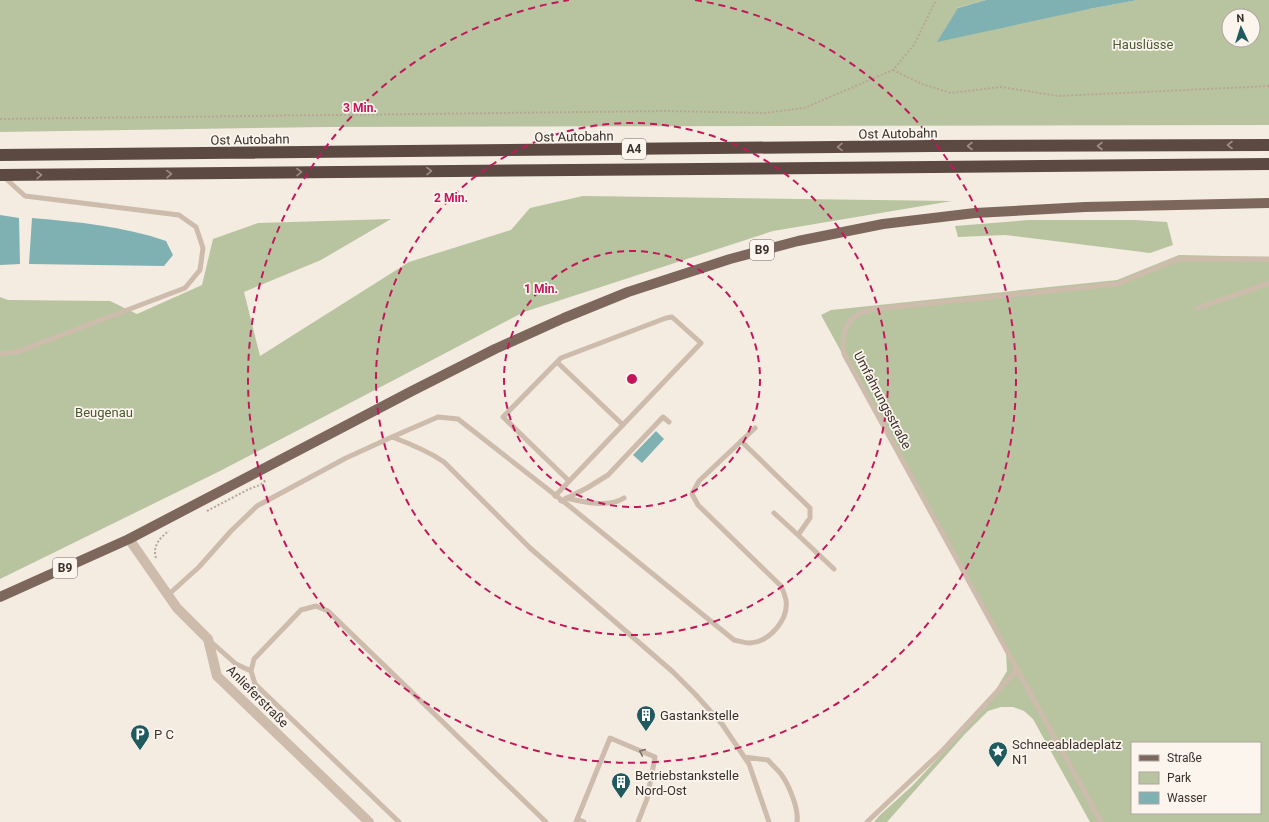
<svg xmlns="http://www.w3.org/2000/svg" width="1269" height="822" viewBox="0 0 1269 822" font-family="Roboto,sans-serif">
<rect width="100%" height="100%" fill="#f4ebe1"/>
<path fill="#b8c4a0" fill-rule="evenodd" d="M 0,0 L 986,0 L 957,8 L 1089,9 L 1138,0 L 1269,0 L 1269,125 L 325,127 L 0,132 ZM 1229,16 L 1253,16 L 1253,40 L 1229,40 Z
M 583,196 L 952,201 L 773,231 L 524,312 L 218,472 L 0,579 L 0,297 L 8,300 L 110,301 L 137,314 L 202,285 L 213,239 L 258,223 L 391,219 L 321,260 L 244,292 L 260,356 L 409,262 L 511,230 L 530,208 Z
M 1029,220 L 1135,220 L 1167,222 L 1173,245 L 1150,253 L 1005,235 L 958,237 L 955,226 Z
M 1179,255 L 1269,257 L 1269,822 L 1090,822 L 1033,719 L 1024,711 L 1013,707 L 1001,707 L 988,711 L 965,734 L 887,822 L 874,822 L 879,816 L 912,786 L 985,708 L 1007,671 L 1006,652 L 821,315 L 831,310 L 1117,280 ZM 1132,743 L 1260,743 L 1260,813 L 1132,813 Z"/>
<path fill="#7fb0b2" d="M 986,0 L 1138,0 L 1089,9 L 937,42 L 958,8 Z
M 0,215 L 19,218 L 20,264 L 0,265 Z
M 32,218 C 78,222 123,226 166,241 L 173,255 L 164,266 L 29,264 Z
M 656,431 L 664,439 L 642,463 L 633,455 Z"/>
<g fill="none" stroke-linecap="round" stroke-linejoin="round">
<path stroke="#b9a596" stroke-width="2" stroke-dasharray="2 2" stroke-linecap="butt" d="M 893,70 L 922,84 L 951,93 L 1001,87 L 1058,96 L 1269,86
M 0,119 L 666,111 L 765,113 L 804,108 L 844,91 L 893,70 L 914,45 L 936,0
M 207,511 L 249,489 L 260,485 L 266,480
M 156,558 C 152,547 160,537 169,531"/>
<path stroke="#cdbbac" stroke-width="5" d="M 1198,308 L 1269,283
M 0,354 L 17,352 L 185,288 L 200,270 L 203,248 L 196,227 L 179,215 L 25,196 L 4,177
M 557,362 L 503,417 L 569,481
M 392,437 C 411,444 428,451 444,462 L 530,548 L 673,672 L 695,694 L 722,724 L 749,764 L 769,822
M 741,441 L 810,508 L 810,518 L 798,535 L 834,569
M 555,496 L 701,343 L 672,317 L 666,318 L 561,358 L 557,362 L 623,425
M 566,498 C 583,502 609,508 624,498
M 561,501 L 587,488 L 608,475 L 663,417 L 669,422
M 774,513 L 798,535
M 168,595 L 199,567 L 231,531 L 257,506 L 346,458 L 392,437 L 438,417 L 458,419 L 568,505 L 734,640 C 739,641 745,643 750,643 C 769,642 789,620 786,600 C 785,596 783,590 781,586 L 698,505 L 692,494 L 699,481 L 755,428
M 210,641 L 236,664 L 251,671
M 744,757 L 768,760 C 772,765 777,769 781,774 C 789,785 799,809 797,822
M 577,819 L 584,822
M 399,822 L 255,684 L 251,671 L 254,659 L 301,610 L 316,606 L 328,611 L 546,822
M 576,822 L 610,738 L 655,757 L 647,799 L 638,822
M 867,822 L 943,750 L 1017,670
M 1101,822 L 844,354 C 842,338 843,323 859,314 C 863,311 870,310 875,309 L 1117,284 L 1178,259 L 1269,259"/>
<path stroke="#cdbbac" stroke-width="10" d="M 129,539 L 177,608 L 208,639 L 217,676 L 369,822"/>
<path stroke="#7d675c" stroke-width="10" d="M 0,597 L 129,539 L 412,391 L 495,349 L 564,318 L 628,292 L 730,259 L 798,241 L 883,224 L 975,213 L 1085,207 L 1269,203"/>
<path stroke="#5c4a42" stroke-width="12" d="M 0,155 L 932,146 L 1269,145
M 0,175 L 1269,164"/>
</g>
<defs><path id="oneway-chevron" d="M-2-3.5L2.5 0L-2 3.5" fill="none" stroke-width="1.6" stroke-linecap="round" stroke-linejoin="round"/></defs>
<g stroke="#9c8e87">
<use href="#oneway-chevron" transform="translate(1230 145) rotate(180)"/>
<use href="#oneway-chevron" transform="translate(970 146) rotate(180)"/>
<use href="#oneway-chevron" transform="translate(1100 146) rotate(180)"/>
<use href="#oneway-chevron" transform="translate(840 147) rotate(179)"/>
<use href="#oneway-chevron" transform="translate(429 171) rotate(-1)"/>
<use href="#oneway-chevron" transform="translate(299 172) rotate(-1)"/>
<use href="#oneway-chevron" transform="translate(169 174) rotate(-1)"/>
<use href="#oneway-chevron" transform="translate(39 175) rotate(-1)"/>
</g>
<use stroke="#7d6f65" href="#oneway-chevron" transform="translate(642 752) rotate(-156)"/>
<g fill="none" stroke="#c2185b" stroke-width="2" stroke-dasharray="7 5">
<circle cx="632" cy="379" r="128"/>
<circle cx="632" cy="379" r="256"/>
<path d="M695 0A384 384 0 1 1 569 0"/>
</g>
<defs>
<g id="building-pin" transform="scale(1)"><path d="M0 17L-7.5 6A9.5 9.5 0 1 1 7.5 6Z" fill="#1f5a5e" stroke="#fbf5ee"/><path d="M-4-6H4V6H1V3H-1V6H-4ZM-2.5-4.3h1.7v1.8h-1.7ZM.8-4.3h1.7v1.8H.8ZM-2.5-1h1.7V.8h-1.7ZM.8-1h1.7V.8H.8Z" fill="#fff"/></g>
<g id="parking-pin" transform="scale(1)"><path d="M0 17L-7.5 6A9.5 9.5 0 1 1 7.5 6Z" fill="#1f5a5e" stroke="#fbf5ee"/><path d="M-3.5-5.5H1a3.5 3.5 0 0 1 0 7H-1V5.5H-3.5ZM-1-3.4V-.6H.8a1.4 1.4 0 0 0 0-2.8Z" fill="#fff"/></g>
<g id="sight-pin" transform="scale(1)"><path d="M0 17L-7.5 6A9.5 9.5 0 1 1 7.5 6Z" fill="#1f5a5e" stroke="#fbf5ee"/><path d="M0-6L1.8-2.2L6-1.7L2.9 1.2L3.7 5.4L0 3.3L-3.7 5.4L-2.9 1.2L-6-1.7L-1.8-2.2Z" fill="#fff"/></g>
</defs>
<g fill-rule="evenodd">
<use href="#building-pin" x="646" y="715"/>
<use href="#parking-pin" x="140" y="734"/>
<use href="#sight-pin" x="998" y="751"/>
<use href="#building-pin" x="621" y="782"/>
</g>
<g text-anchor="middle" stroke-width="3.5" stroke-linejoin="round" paint-order="stroke">
<g fill="#fbf5ee" stroke="#756b66" stroke-width="1">
<rect x="622" y="139" width="24" height="20" rx="3"/>
<rect x="750" y="240" width="24" height="20" rx="3"/>
<rect x="53" y="558" width="24" height="20" rx="3"/>
</g>
<g font-size="12" font-weight="bold" fill="#3b302b">
<text x="634" y="153">A4</text>
<text x="762" y="254">B9</text>
<text x="65" y="572">B9</text>
</g>
<g font-size="13" fill="#4a5a2e" stroke="#fbf5ee">
<text x="1143" y="49">Hauslüsse</text>
<text x="104" y="417">Beugenau</text>
</g>
<g font-size="13" fill="#3b302b" stroke="#fbf5ee">
<text transform="translate(898 133) rotate(-1)" y="5">Ost Autobahn</text>
<text transform="translate(574 136) rotate(-1)" y="5">Ost Autobahn</text>
<text transform="translate(250 139) rotate(-1)" y="5">Ost Autobahn</text>
<text transform="translate(883 400) rotate(62)" y="5">Umfahrungsstraße</text>
<text transform="translate(258 696) rotate(45)" y="5">Anlieferstraße</text>
</g>
<g font-size="13" fill="#3b302b" stroke="#fbf5ee" text-anchor="start">
<text x="660" y="720">Gastankstelle</text>
<text x="154" y="739">P C</text>
<text x="1012" y="749">Schneeabladeplatz<tspan x="1012" dy="15">N1</tspan></text>
<text x="635" y="780">Betriebstankstelle<tspan x="635" dy="15">Nord-Ost</tspan></text>
</g>
</g>
<circle cx="632" cy="379" r="6" fill="#c2185b" stroke="#fbf5ee" stroke-width="2"/>
<g font-size="12" text-anchor="middle" font-weight="bold" fill="#c2185b" stroke="#fbf5ee" stroke-width="3.5" stroke-linejoin="round" paint-order="stroke">
<text x="360" y="112">3 Min.</text>
<text x="451" y="202">2 Min.</text>
<text x="541" y="293">1 Min.</text>
</g>
<rect x="1131" y="742" width="130" height="72" fill="#fbf5ee" stroke="#aea6a0"/>
<rect x="1139" y="755" width="20" height="6" fill="#7d675c" stroke="#aea6a0"/>
<text x="1167" y="762" font-size="12" fill="#3b302b">Straße</text>
<rect x="1139" y="772" width="20" height="12" fill="#b8c4a0" stroke="#aea6a0"/>
<text x="1167" y="782" font-size="12" fill="#3b302b">Park</text>
<rect x="1139" y="792" width="20" height="12" fill="#7fb0b2" stroke="#aea6a0"/>
<text x="1167" y="802" font-size="12" fill="#3b302b">Wasser</text>
<g transform="translate(1241 28) rotate(356)"><circle r="19" fill="#fbf5ee" stroke="#aea6a0"/>
<path d="M0-3L7 15L0 10L-7 15Z" fill="#1f5a5e"/>
<text y="-6" font-size="11" font-weight="bold" text-anchor="middle" fill="#3b302b">N</text>
</g>
</svg>
